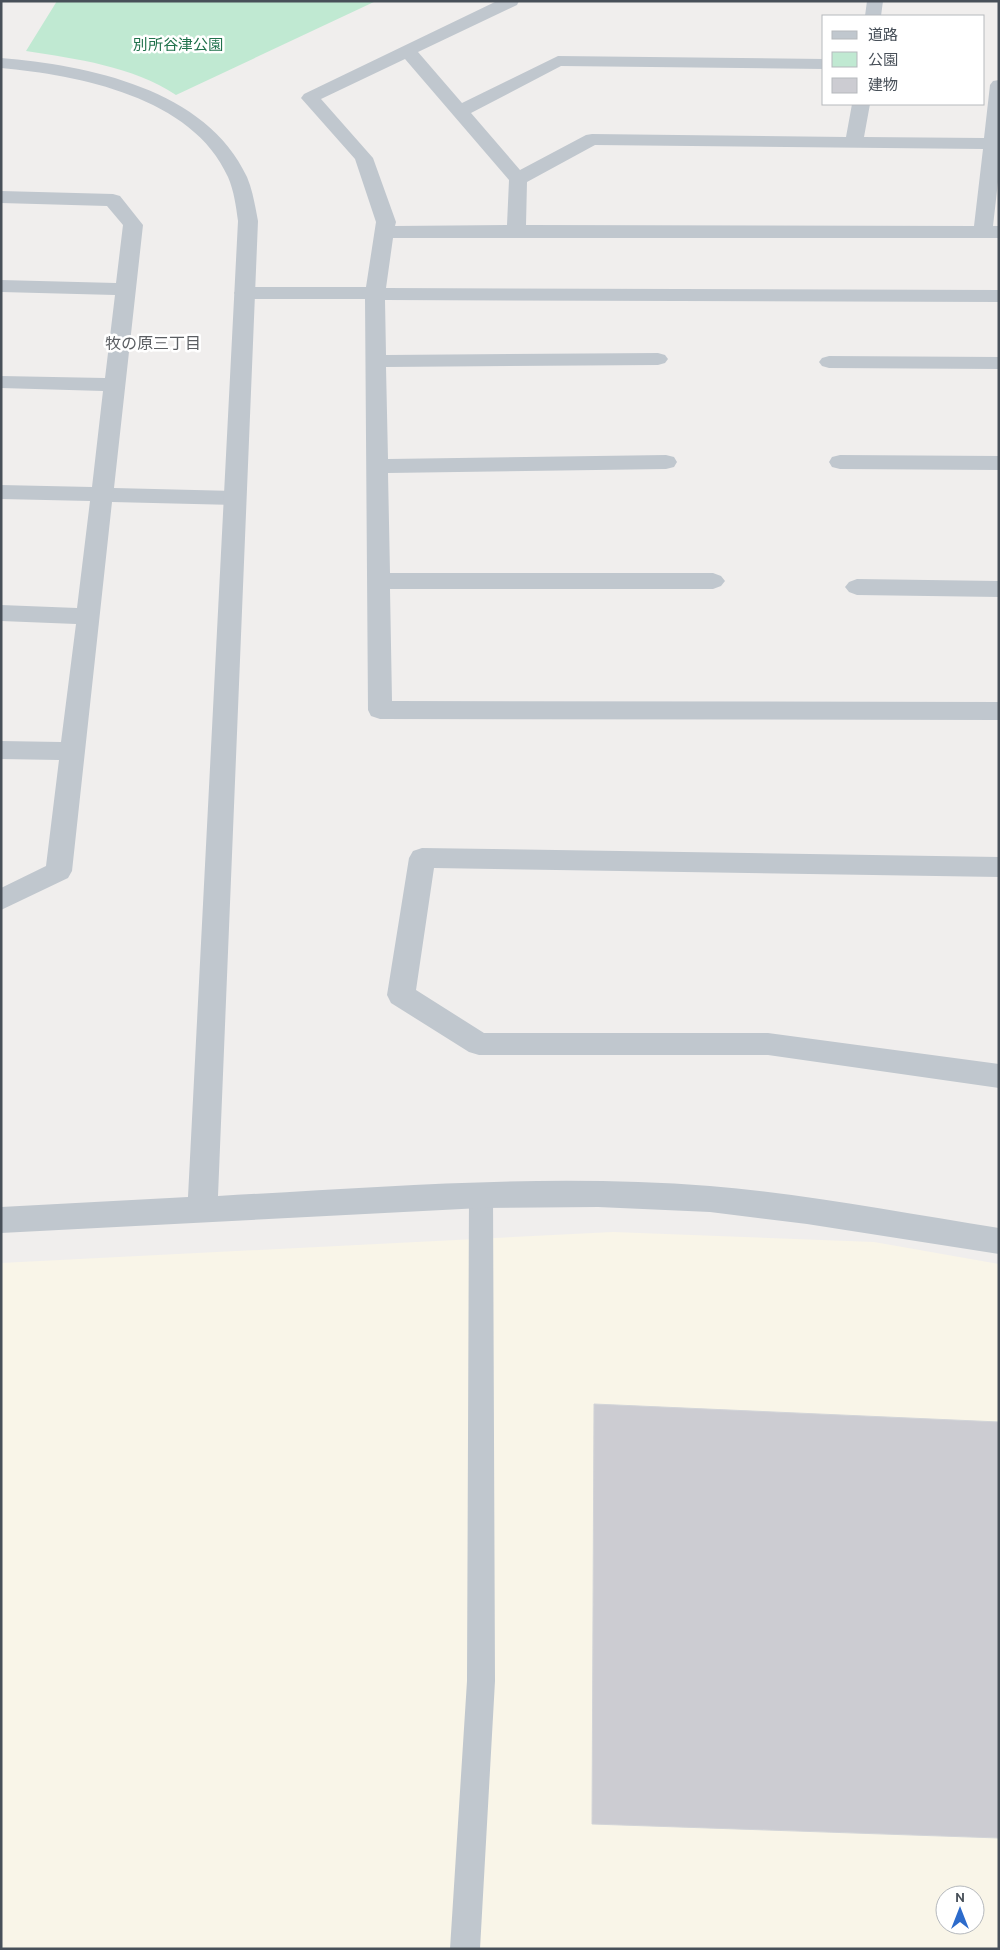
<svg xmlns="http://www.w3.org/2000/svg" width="1000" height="1950" viewBox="0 0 1000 1950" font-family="Overpass,'Noto Sans JP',sans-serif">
<rect width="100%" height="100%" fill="#f0eeed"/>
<path fill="#f9f5e8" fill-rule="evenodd" d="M 613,1232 L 874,1242 L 999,1264 L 999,1949 L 1,1949 L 1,1263 ZM 945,1895 L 975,1895 L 975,1925 L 945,1925 Z"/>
<path fill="#c0e9d2" d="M 57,1 L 376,1 L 176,95 C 132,66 77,59 26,51 Z"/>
<path fill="#ccccd2" stroke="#d2d4d8" d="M 594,1404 L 999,1422 L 999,1838 L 592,1824 Z"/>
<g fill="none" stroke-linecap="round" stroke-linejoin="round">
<path fill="#c0c7ce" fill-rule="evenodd" d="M 481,1185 L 489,1188 L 493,1195 L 495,1681 L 480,1949 L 450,1949 L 467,1681 L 469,1195 L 473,1188 Z"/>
<path fill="#c0c7ce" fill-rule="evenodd" d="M 497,1 L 519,1 L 517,5 L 418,52 L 462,103 L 558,56 L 824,59 L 824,69 L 561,66 L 471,113 L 520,170 L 586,135 L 592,134 L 846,137 L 852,104 L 870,104 L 864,137 L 984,138 L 990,85 L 993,81 L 999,80 L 999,173 L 993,226 L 999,226 L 999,238 L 393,238 L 386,288 L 999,290 L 999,302 L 385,300 L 386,355 L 658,353 L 665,355 L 668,359 L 665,363 L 658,365 L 386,367 L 388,459 L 666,455 L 674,457 L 677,462 L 674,467 L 666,469 L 388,473 L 390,573 L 713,573 L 721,576 L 725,581 L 721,586 L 713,589 L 390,589 L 392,701 L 999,702 L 999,720 L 380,719 L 371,716 L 368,710 L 365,299 L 244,299 L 237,297 L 234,293 L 237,289 L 244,287 L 366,287 L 376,222 L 355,159 L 301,98 L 304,94 ZM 405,59 L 509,180 L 507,225 L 395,226 L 396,222 L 373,158 L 321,99 ZM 595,145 L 983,149 L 974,226 L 526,225 L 527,182 Z
M 867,1 L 883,1 L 881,16 L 865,16 Z
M 1,191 L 113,194 L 120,196 L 143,225 L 114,488 L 235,491 L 243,493 L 246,498 L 243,503 L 235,505 L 112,502 L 72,871 L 68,878 L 1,910 L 1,888 L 46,866 L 59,760 L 1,759 L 1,741 L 61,742 L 76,624 L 1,621 L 1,605 L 77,608 L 90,501 L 1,499 L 1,485 L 92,487 L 103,391 L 1,388 L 1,376 L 105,378 L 115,295 L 1,292 L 1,280 L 116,283 L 123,225 L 107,206 L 1,203 Z
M 829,356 L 999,357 L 999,369 L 829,368 L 822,366 L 819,362 L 822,358 Z
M 840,455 L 999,456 L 999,470 L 840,469 L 832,467 L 829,462 L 832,457 Z
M 857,579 L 999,581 L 999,597 L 857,595 L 849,592 L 845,587 L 849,582 Z
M 422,848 L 999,857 L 999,877 L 434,868 L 416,990 L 484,1033 L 768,1033 L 999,1064 L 999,1088 L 768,1055 L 479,1055 L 469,1052 L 391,1003 L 387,995 L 409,858 L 413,851 Z"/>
<path fill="#c0c7ce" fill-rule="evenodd" d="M 1,58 C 87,65 207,89 247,177 C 253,191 255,206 258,221 L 218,1196 C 381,1187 546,1173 710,1186 C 807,1194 903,1213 999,1228 L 999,1254 L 807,1224 L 710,1212 L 598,1207 L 481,1208 L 1,1233 L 1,1207 L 188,1197 L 238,221 C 236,206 234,191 228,177 C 193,97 78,75 1,68 Z"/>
</g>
<g text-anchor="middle" stroke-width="5" stroke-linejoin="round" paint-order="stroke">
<g font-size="15" fill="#20724c" stroke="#fff">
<text x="178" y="50">別所谷津公園</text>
</g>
<g font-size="16" fill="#5b5e62" stroke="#fff">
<text x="153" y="349">牧の原三丁目</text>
</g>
</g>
<rect width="1000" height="1950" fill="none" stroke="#485059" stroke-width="5"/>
<rect x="822" y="15" width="162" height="90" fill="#ffffff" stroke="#b6b9bd"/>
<rect x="832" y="31" width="25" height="8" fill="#c0c7ce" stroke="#b6b9bd"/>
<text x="868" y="40" font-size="15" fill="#485059">道路</text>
<rect x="832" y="52" width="25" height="15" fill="#c0e9d2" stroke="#b6b9bd"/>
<text x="868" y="65" font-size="15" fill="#485059">公園</text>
<rect x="832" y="78" width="25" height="15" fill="#ccccd2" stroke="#b6b9bd"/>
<text x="868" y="90" font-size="15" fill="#485059">建物</text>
<g transform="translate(960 1910)"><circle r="24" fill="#ffffff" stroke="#b6b9bd"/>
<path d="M0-4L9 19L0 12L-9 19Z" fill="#2c6bcb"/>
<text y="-8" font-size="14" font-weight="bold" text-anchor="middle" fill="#485059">N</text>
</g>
</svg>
